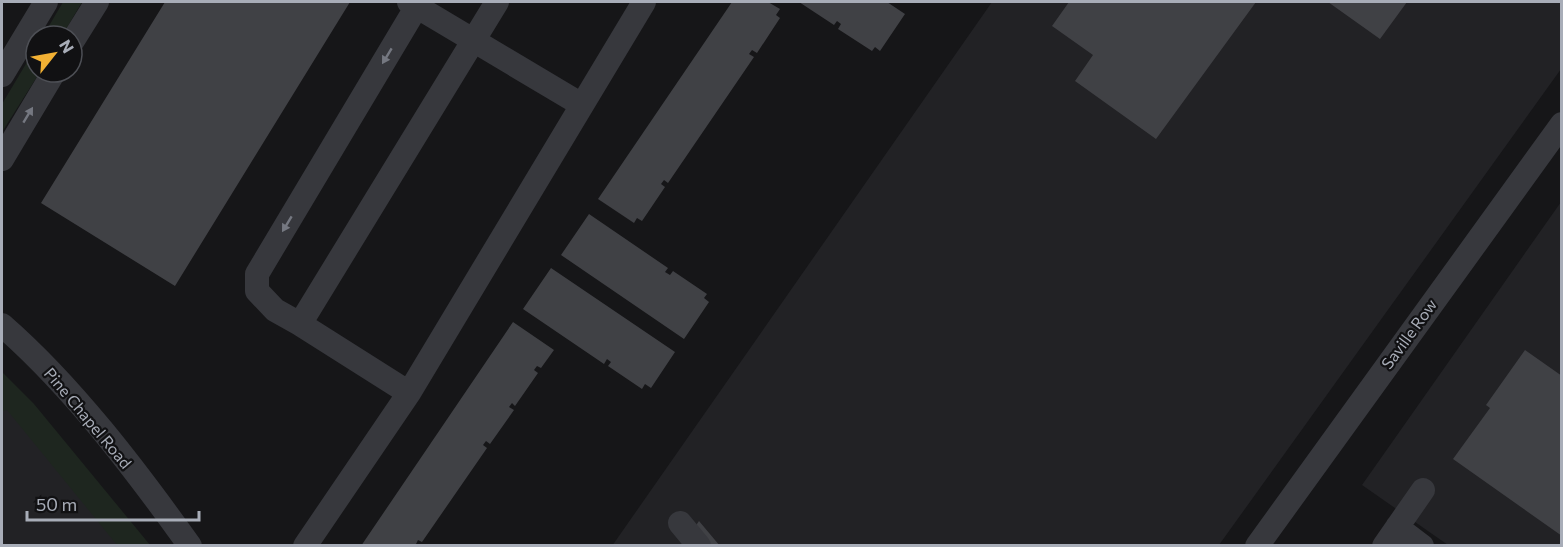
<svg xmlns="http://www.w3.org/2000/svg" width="1563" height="547" viewBox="0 0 1563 547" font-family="Commissioner,sans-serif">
<rect width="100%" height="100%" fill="#161618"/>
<path fill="#222225" d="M 992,2 L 1561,2 L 1561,69 L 1219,545 L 612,546 Z
M 1561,202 L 1561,545 L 1448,545 L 1362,485 Z
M 2,402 L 127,545 L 2,545 Z"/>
<path fill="#1e261f" d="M 63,2 L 82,2 L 62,36 L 43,36 Z
M 36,47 L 36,72 L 40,72 L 2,132 L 2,104 Z
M 2,372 L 34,404 L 150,545 L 117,545 L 7,410 L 2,411 Z"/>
<path fill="#404145" d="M 165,2 L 350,2 L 175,286 L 41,203 Z
M 732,2 L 768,2 L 780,9 L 776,15 L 780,18 L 757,53 L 752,50 L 749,54 L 754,57 L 668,183 L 664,180 L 661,184 L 665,187 L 642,221 L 637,218 L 634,223 L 598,199 Z
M 799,2 L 887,2 L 905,14 L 880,51 L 875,47 L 872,51 L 838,29 L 841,24 L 837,21 L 834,25 Z
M 1069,2 L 1256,2 L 1156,139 L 1075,81 L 1093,55 L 1052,26 Z
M 1328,2 L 1407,2 L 1380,39 Z
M 589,214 L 668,268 L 665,272 L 670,275 L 673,271 L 707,294 L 704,298 L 709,302 L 684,339 L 561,255 Z
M 551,268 L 675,352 L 651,388 L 645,384 L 642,389 L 608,366 L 611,362 L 607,359 L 604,364 L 523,309 Z
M 513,322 L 554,350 L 541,368 L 537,366 L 534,370 L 538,373 L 515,406 L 512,403 L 509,407 L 514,410 L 490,444 L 486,441 L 483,445 L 487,448 L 422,542 L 418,540 L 415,546 L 361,546 Z
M 1525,350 L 1562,376 L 1562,536 L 1453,459 L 1490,408 L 1486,405 Z
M 699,521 L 720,546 L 682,546 Z"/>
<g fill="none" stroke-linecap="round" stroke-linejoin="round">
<path stroke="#37383d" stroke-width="24" d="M 409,2 L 582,105
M 72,42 L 97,2
M 2,75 L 46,2
M 2,159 L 54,72
M 300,324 L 275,310 L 257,291 L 257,274 L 417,6
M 2,325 C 72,386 135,469 190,546
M 409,393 L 300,324 L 497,2
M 680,523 L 699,546
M 1397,527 L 1422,546
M 305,546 L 409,393 L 644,2
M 1257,546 L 1562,124
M 1384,546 L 1423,490"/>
</g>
<defs><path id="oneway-solid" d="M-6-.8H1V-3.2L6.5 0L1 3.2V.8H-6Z" transform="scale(1.5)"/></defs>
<g fill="#757881">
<use href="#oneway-solid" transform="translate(387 56) rotate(121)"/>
<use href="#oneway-solid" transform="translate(28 115) rotate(-59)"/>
<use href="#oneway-solid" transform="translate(287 224) rotate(121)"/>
</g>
<g text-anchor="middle" stroke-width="4.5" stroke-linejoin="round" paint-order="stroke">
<g font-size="16" fill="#a8adb8" stroke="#111113">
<text transform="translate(1409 334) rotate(-54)" y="6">Saville Row</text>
<text transform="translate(88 418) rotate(50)" y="6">Pine Chapel Road</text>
</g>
</g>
<rect width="1563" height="547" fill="none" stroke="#a8adb8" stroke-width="6"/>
<g transform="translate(54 54) rotate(59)"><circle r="28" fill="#111113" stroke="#4d4f55" stroke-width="1.5"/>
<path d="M0-4.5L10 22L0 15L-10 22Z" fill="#f2b134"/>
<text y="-9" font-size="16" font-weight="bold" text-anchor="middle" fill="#a8adb8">N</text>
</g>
<path d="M27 511v9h172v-9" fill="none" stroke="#a8adb8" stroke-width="3"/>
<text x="36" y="511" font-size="18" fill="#a8adb8" stroke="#111113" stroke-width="4.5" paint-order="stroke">50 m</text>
</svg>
